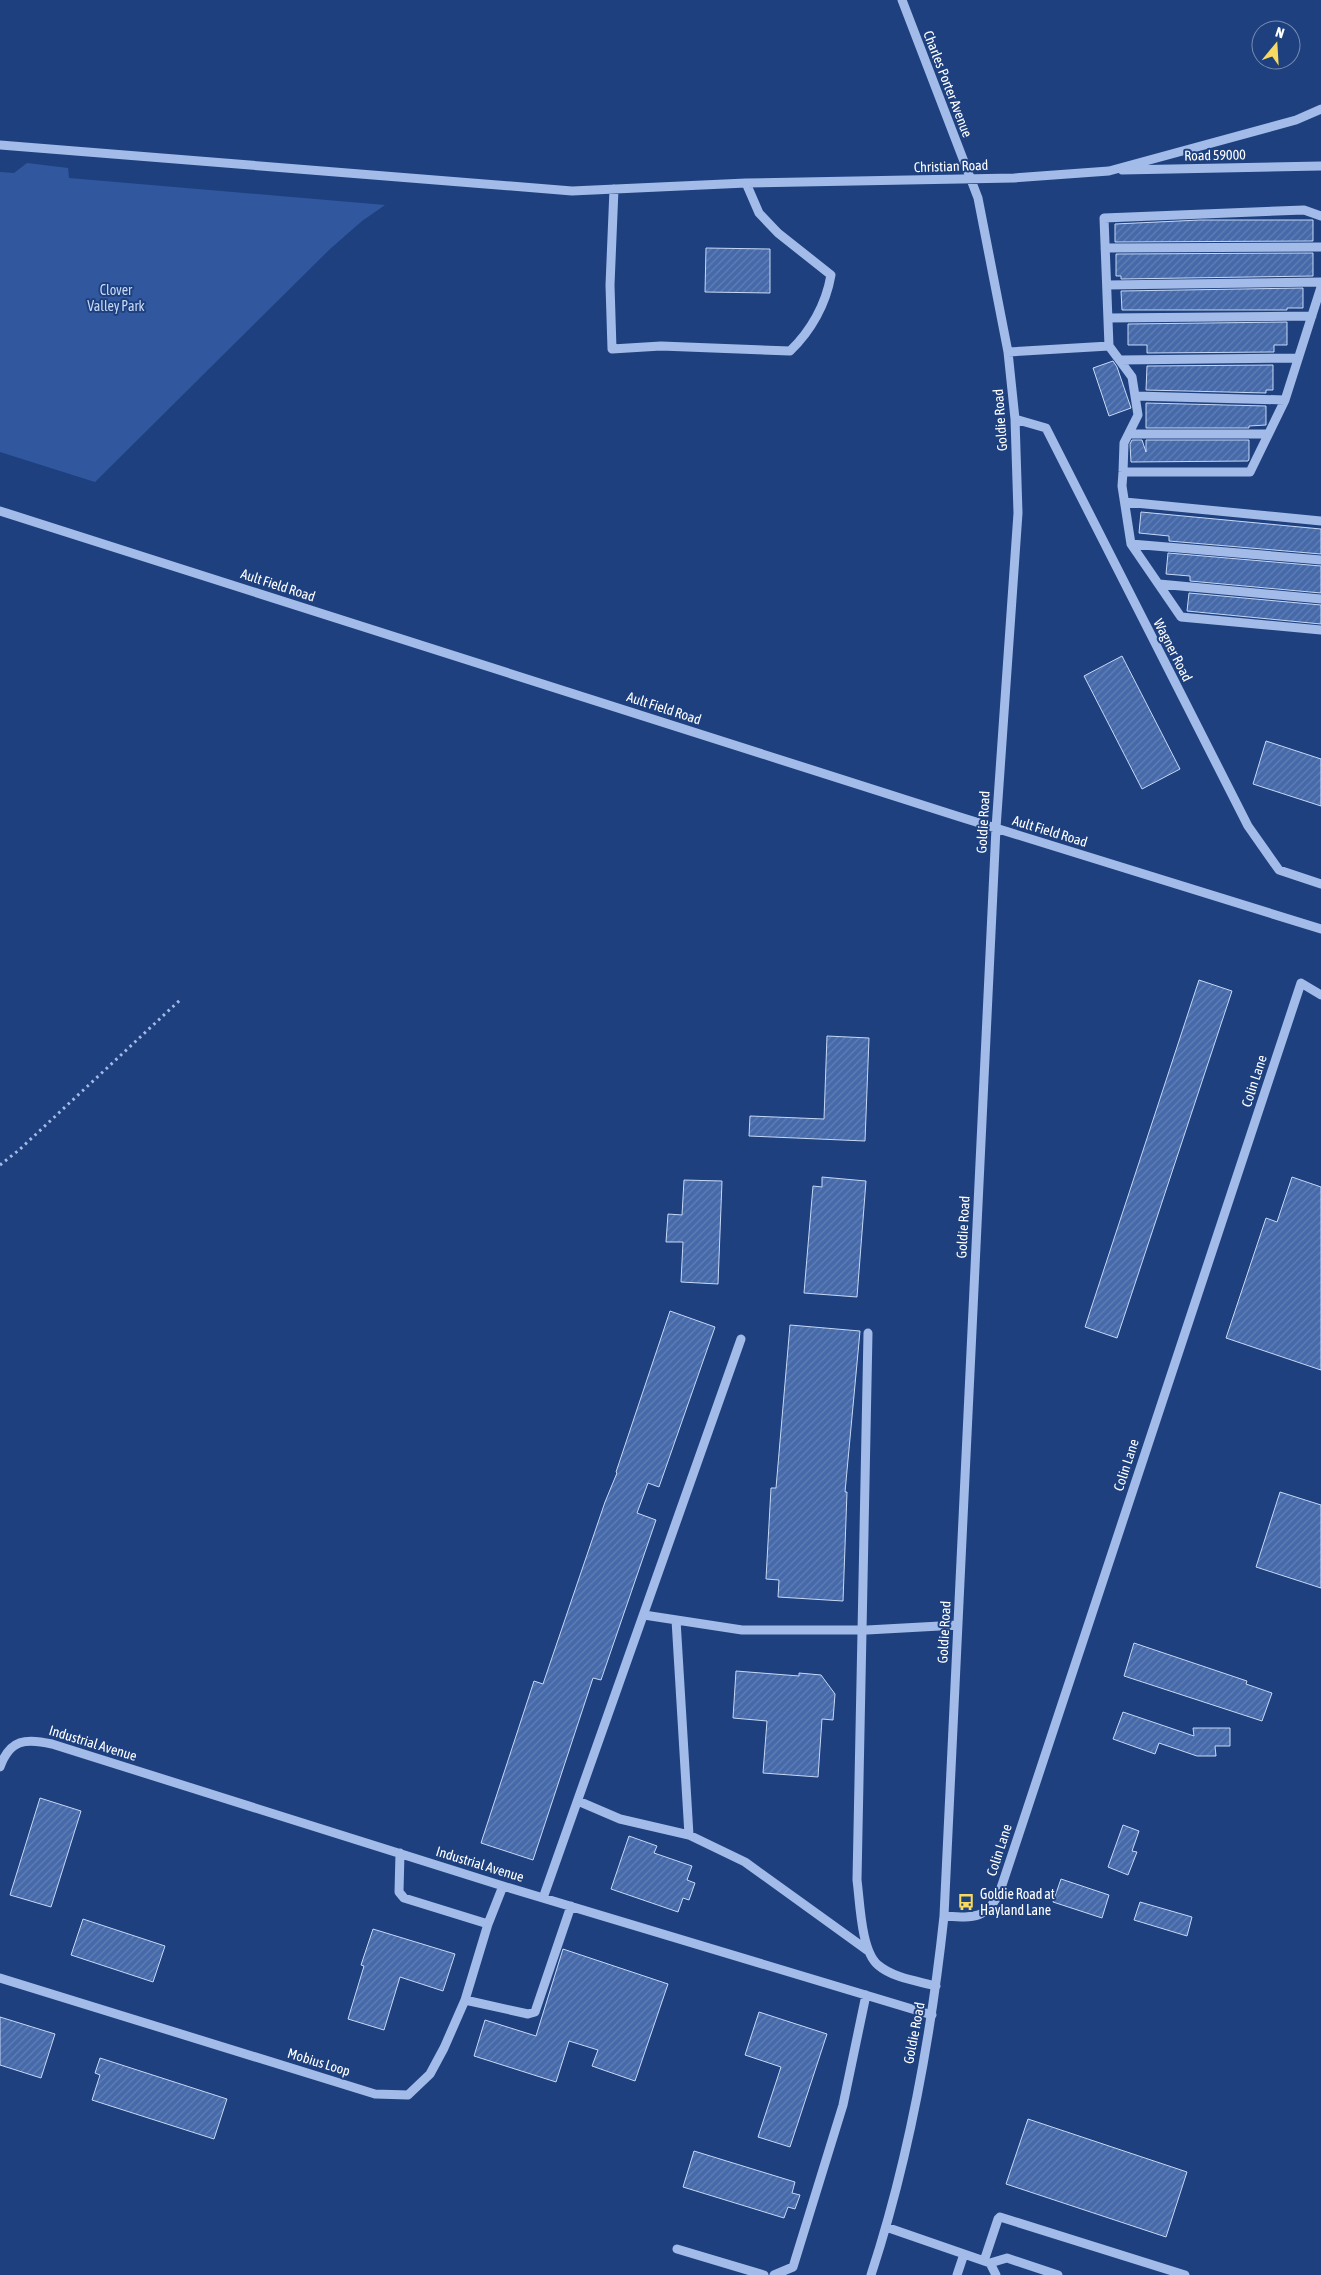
<svg xmlns="http://www.w3.org/2000/svg" width="1321" height="2275" viewBox="0 0 1321 2275" font-family="'Asap Condensed',sans-serif">
<defs>
<pattern id="building-hatch" width="6" height="6" patternUnits="userSpaceOnUse" patternTransform="scale(1.25)"><rect width="6" height="6" fill="#4669a9"/><path d="M-1 1l2-2M0 6l6-6M5 7l2-2" fill="none" stroke="#6280b6"/></pattern>
</defs>
<rect width="100%" height="100%" fill="#1e407f"/>
<path fill="#31589e" d="M 27,163 L 68,168 L 69,178 L 385,205 L 362,221 L 330,249 L 95,482 L 0,452 L 0,172 L 14,173 Z"/>
<path fill="url(#building-hatch)" stroke="#c6d8f6" d="M 1200,220 L 1313,220 L 1313,241 L 1115,242 L 1115,224 Z
M 706,248 L 770,249 L 770,293 L 705,292 Z
M 1313,253 L 1313,276 L 1121,279 L 1121,276 L 1116,276 L 1116,254 Z
M 1303,288 L 1303,308 L 1287,308 L 1287,310 L 1122,310 L 1121,291 Z
M 1287,322 L 1287,345 L 1274,345 L 1274,352 L 1147,353 L 1147,345 L 1128,345 L 1128,324 Z
M 1113,361 L 1117,367 L 1131,408 L 1109,416 L 1093,368 Z
M 1273,365 L 1273,390 L 1266,390 L 1266,393 L 1146,390 L 1147,366 Z
M 1146,403 L 1266,406 L 1266,425 L 1249,426 L 1249,428 L 1146,428 Z
M 1132,440 L 1142,440 L 1146,452 L 1146,440 L 1249,440 L 1249,459 L 1248,461 L 1131,462 L 1130,444 Z
M 1141,512 L 1321,529 L 1321,554 L 1169,541 L 1169,536 L 1139,533 Z
M 1168,553 L 1321,566 L 1321,593 L 1190,581 L 1190,576 L 1166,574 Z
M 1189,593 L 1321,605 L 1321,624 L 1187,611 Z
M 1122,656 L 1180,769 L 1142,789 L 1084,676 Z
M 1266,741 L 1321,759 L 1321,806 L 1253,784 Z
M 1199,980 L 1232,991 L 1117,1338 L 1085,1327 Z
M 827,1036 L 869,1038 L 865,1141 L 749,1136 L 750,1116 L 824,1119 Z
M 822,1177 L 866,1181 L 857,1297 L 804,1293 L 813,1186 L 822,1187 Z
M 1292,1177 L 1321,1187 L 1321,1370 L 1226,1338 L 1266,1218 L 1277,1222 Z
M 684,1180 L 722,1181 L 718,1284 L 681,1282 L 683,1242 L 666,1242 L 668,1214 L 682,1215 Z
M 670,1311 L 715,1327 L 659,1487 L 648,1483 L 637,1513 L 656,1520 L 601,1680 L 593,1678 L 533,1860 L 481,1843 L 534,1681 L 543,1684 L 605,1502 L 617,1473 L 616,1472 Z
M 790,1325 L 860,1331 L 845,1492 L 847,1492 L 843,1601 L 778,1597 L 779,1580 L 766,1579 L 771,1488 L 776,1488 Z
M 1280,1492 L 1321,1505 L 1321,1588 L 1256,1567 Z
M 1134,1643 L 1247,1681 L 1246,1684 L 1272,1693 L 1262,1721 L 1124,1676 Z
M 736,1671 L 799,1676 L 799,1673 L 821,1675 L 835,1694 L 833,1720 L 822,1719 L 818,1777 L 763,1773 L 767,1721 L 733,1718 Z
M 1123,1712 L 1194,1736 L 1193,1728 L 1230,1728 L 1230,1746 L 1215,1746 L 1216,1756 L 1197,1756 L 1159,1743 L 1155,1754 L 1113,1739 Z
M 40,1798 L 81,1811 L 51,1907 L 10,1895 Z
M 1123,1825 L 1139,1831 L 1132,1851 L 1137,1852 L 1128,1875 L 1108,1867 Z
M 629,1836 L 657,1846 L 654,1853 L 692,1866 L 687,1880 L 695,1883 L 689,1900 L 683,1898 L 678,1912 L 611,1889 Z
M 1061,1879 L 1109,1895 L 1102,1918 L 1053,1902 Z
M 1140,1902 L 1192,1917 L 1187,1936 L 1134,1920 Z
M 83,1919 L 165,1946 L 153,1982 L 71,1955 Z
M 373,1929 L 455,1954 L 443,1991 L 400,1977 L 384,2030 L 348,2019 L 364,1966 L 361,1965 Z
M 563,1949 L 668,1984 L 635,2081 L 592,2066 L 598,2050 L 569,2041 L 556,2082 L 474,2056 L 485,2020 L 536,2036 Z
M 759,2012 L 827,2034 L 790,2147 L 758,2137 L 781,2067 L 745,2055 Z
M 0,2017 L 55,2034 L 41,2078 L 0,2065 Z
M 100,2058 L 227,2099 L 214,2139 L 92,2100 L 100,2075 L 95,2073 Z
M 1028,2119 L 1187,2172 L 1166,2237 L 1006,2184 Z
M 694,2151 L 795,2182 L 792,2193 L 800,2195 L 795,2209 L 788,2207 L 784,2218 L 683,2187 Z"/>
<g fill="none" stroke-linecap="round" stroke-linejoin="round">
<path stroke="#a2bbe8" stroke-width="3" stroke-dasharray="2.5 4" stroke-linecap="butt" d="M 0,1165 L 19,1150 L 180,1000"/>
<path stroke="#a2bbe8" stroke-width="9" d="M 0,145 L 572,191 L 746,183 L 1014,178 L 1109,171 L 1296,120 L 1321,109
M 1122,170 L 1321,166
M 614,189 L 610,285 L 612,349 L 661,346 L 790,351 C 811,331 826,304 831,275 L 778,233 L 759,213 L 746,183
M 1321,216 L 1304,210 L 1104,218 L 1109,346 L 1132,377 L 1138,415 L 1124,443 L 1123,472 L 1122,486 L 1131,544 L 1181,617 L 1321,630
M 1105,248 L 1321,247
M 1107,285 L 1321,282
M 1108,318 L 1312,316
M 1008,352 L 1109,346
M 1120,360 L 1298,358
M 1135,396 L 1285,400
M 1015,419 L 1046,428 L 1248,826 L 1279,870 L 1321,884
M 1129,434 L 1268,434
M 1123,472 L 1250,472 L 1285,400 L 1321,287
M 1125,502 L 1321,521
M 0,511 L 960,817 L 1321,929
M 1131,544 L 1321,560
M 1159,584 L 1321,599
M 868,1333 L 857,1880 C 860,1902 861,1951 878,1965 C 893,1978 918,1981 936,1986
M 644,1615 L 742,1630 L 867,1630 L 958,1625
M 676,1620 L 689,1835
M 0,1767 C 10,1739 26,1738 52,1744 L 503,1886 L 932,2015
M 578,1801 L 620,1819 L 689,1835 L 745,1862 L 867,1950
M 400,1853 L 399,1892 L 404,1898 L 488,1924
M 543,1898 L 741,1339
M 944,1916 C 973,1918 987,1920 1000,1891 L 1301,983 L 1321,995
M 0,1978 L 375,2094 L 408,2095 L 430,2074 L 444,2048 L 465,2000 L 488,1924 L 503,1886
M 465,2000 L 528,2014 L 535,2012 L 571,1906
M 886,2227 L 990,2263 L 1007,2258 L 1058,2275
M 677,2249 L 764,2275
M 984,2261 L 998,2219 L 1000,2217 L 1185,2275
M 990,2263 L 996,2275
M 774,2275 L 793,2267 L 843,2105 L 866,1995
M 871,2275 C 909,2159 931,2037 944,1916 L 996,828 L 1018,513 L 1015,419 L 1008,352 L 978,198 L 902,0
M 957,2275 L 964,2254"/>
</g>
<defs>
<g id="bus-bare" transform="scale(1.35)"><path d="M-5-6H5V4H4V6H2V4H-2V6H-4V4H-5ZM-3.5-4V0h7V-4ZM-3.5 1.2v1.5H-2V1.2ZM2 1.2v1.5H3.5V1.2Z" fill="#f7d961" stroke="#1e407f" stroke-width="2.5" paint-order="stroke"/></g>
</defs>
<g fill-rule="evenodd">
<use href="#bus-bare" x="966" y="1902"/>
</g>
<g text-anchor="middle" stroke-width="4" stroke-linejoin="round" paint-order="stroke">
<g font-size="14" fill="#fff" stroke="#1e407f">
<text transform="translate(948 84) rotate(69)" y="5">Charles Porter Avenue</text>
<text transform="translate(1215 155) rotate(-1)" y="5">Road 59000</text>
<text transform="translate(951 166) rotate(-2)" y="5">Christian Road</text>
<text transform="translate(1000 420) rotate(-94)" y="5">Goldie Road</text>
<text transform="translate(278 585) rotate(18)" y="5">Ault Field Road</text>
<text transform="translate(1173 650) rotate(63)" y="5">Wagner Road</text>
<text transform="translate(664 708) rotate(18)" y="5">Ault Field Road</text>
<text transform="translate(983 822) rotate(-87)" y="5">Goldie Road</text>
<text transform="translate(1050 831) rotate(17)" y="5">Ault Field Road</text>
<text transform="translate(1254 1081) rotate(-72)" y="5">Colin Lane</text>
<text transform="translate(963 1227) rotate(-87)" y="5">Goldie Road</text>
<text transform="translate(1126 1465) rotate(-72)" y="5">Colin Lane</text>
<text transform="translate(944 1632) rotate(-87)" y="5">Goldie Road</text>
<text transform="translate(93 1743) rotate(17)" y="5">Industrial Avenue</text>
<text transform="translate(999 1850) rotate(-72)" y="5">Colin Lane</text>
<text transform="translate(480 1864) rotate(17)" y="5">Industrial Avenue</text>
<text transform="translate(914 2033) rotate(-79)" y="5">Goldie Road</text>
<text transform="translate(319 2062) rotate(17)" y="5">Mobius Loop</text>
</g>
<g font-size="14" fill="#c6d8f6" stroke="#1e407f">
<text x="116" y="295">Clover<tspan x="116" dy="16">Valley Park</tspan></text>
</g>
<g font-size="14" fill="#fff" stroke="#1e407f" text-anchor="start">
<text x="980" y="1899">Goldie Road at<tspan x="980" dy="16">Hayland Lane</tspan></text>
</g>
</g>
<g transform="translate(1276 45) rotate(18)"><circle r="24" fill="#1e407f" stroke="#788cb2"/>
<path d="M0-4L9 19L0 12L-9 19Z" fill="#f7d961"/>
<text y="-8" font-size="14" font-weight="bold" text-anchor="middle" fill="#ffffff">N</text>
</g>
</svg>
